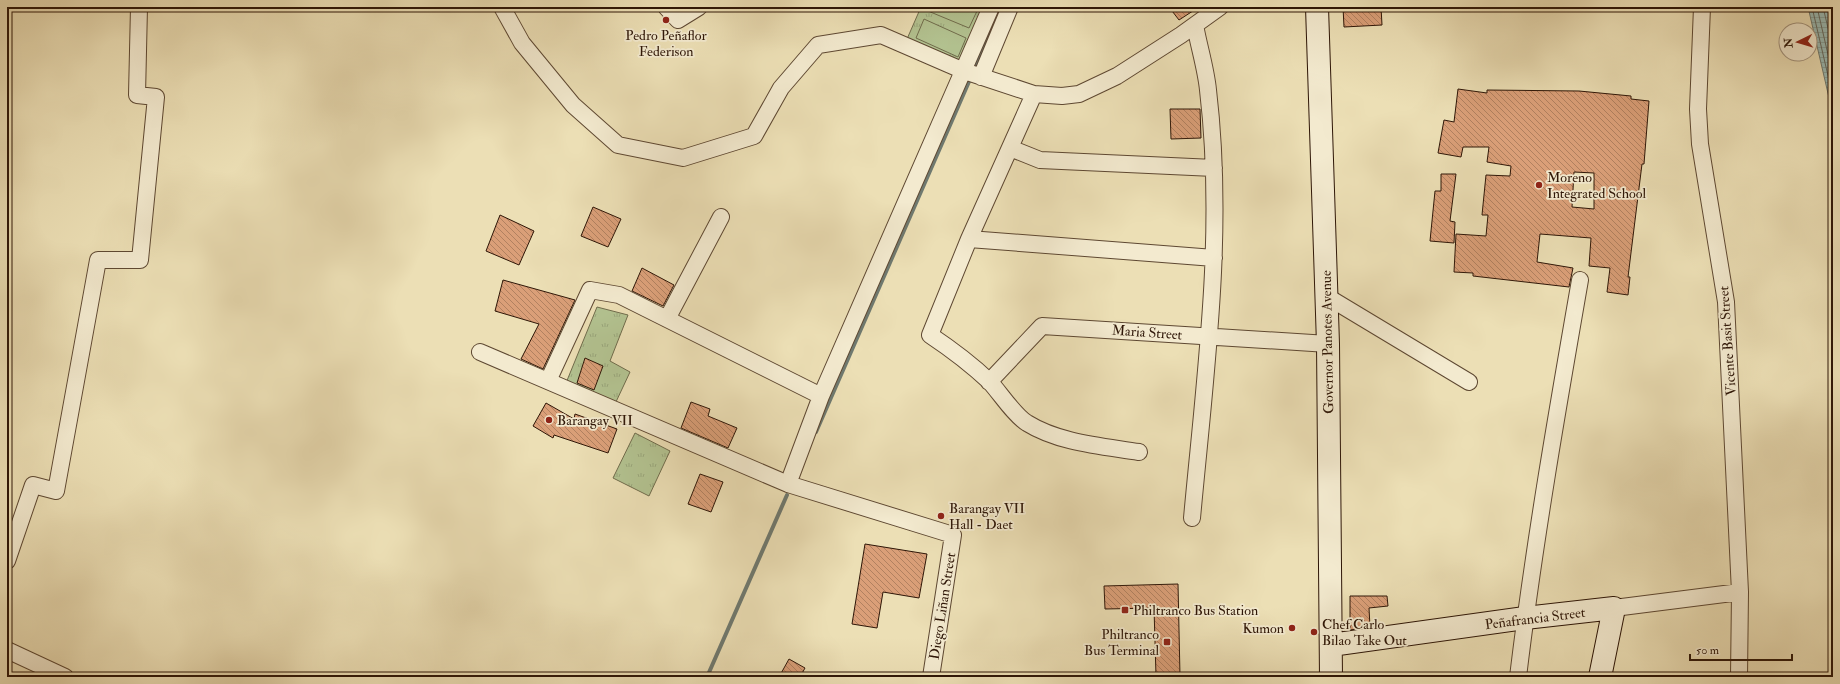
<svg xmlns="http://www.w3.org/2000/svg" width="1840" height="684" viewBox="0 0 1840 684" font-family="'IM FELL Double Pica',serif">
<defs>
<pattern id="grass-tufts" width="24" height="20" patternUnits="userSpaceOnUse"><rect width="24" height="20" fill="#b3c391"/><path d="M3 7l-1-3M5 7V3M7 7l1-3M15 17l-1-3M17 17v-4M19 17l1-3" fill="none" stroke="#9aa77c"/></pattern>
<pattern id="water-rules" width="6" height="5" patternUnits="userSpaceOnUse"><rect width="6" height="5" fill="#9abbb5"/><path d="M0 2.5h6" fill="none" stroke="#85a09a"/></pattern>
<pattern id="building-back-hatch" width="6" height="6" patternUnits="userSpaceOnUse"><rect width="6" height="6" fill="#da9f78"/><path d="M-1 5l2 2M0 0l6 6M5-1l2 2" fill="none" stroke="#b18160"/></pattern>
</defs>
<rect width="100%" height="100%" fill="#ecdfb5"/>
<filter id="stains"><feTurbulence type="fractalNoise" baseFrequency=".005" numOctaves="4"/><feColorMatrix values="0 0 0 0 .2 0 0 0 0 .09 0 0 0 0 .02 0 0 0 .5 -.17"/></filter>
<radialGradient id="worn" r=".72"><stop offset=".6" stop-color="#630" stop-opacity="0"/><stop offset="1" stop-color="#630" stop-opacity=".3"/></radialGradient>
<path fill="url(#grass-tufts)" stroke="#706c4c" d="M 921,7 L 984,7 L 962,62 L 907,39 Z
M 597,307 L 628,315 L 610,361 L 630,372 L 615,404 L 566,383 Z
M 635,433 L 670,451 L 649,496 L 613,478 Z"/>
<path fill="#b3c391" stroke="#706c4c" d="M 930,7 L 968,7 L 977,11 L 969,28 L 928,11 Z
M 924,19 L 966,38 L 958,57 L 916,38 Z"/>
<path fill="url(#water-rules)" stroke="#6f796f" d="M 1808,7 L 1833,7 L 1833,115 Z"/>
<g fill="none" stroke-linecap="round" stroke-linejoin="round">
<path stroke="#64685e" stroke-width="1" d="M 1812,7 L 1833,97
M 1817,7 L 1833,76
M 1823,7 L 1833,49"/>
<path stroke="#6f796f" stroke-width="4" d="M 976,65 L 999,7
M 816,432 L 971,77
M 707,677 L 787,495"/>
</g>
<path fill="url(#building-back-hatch)" stroke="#2e1607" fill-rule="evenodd" d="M 1169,7 L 1199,7 L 1179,20 Z
M 1343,7 L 1381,7 L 1382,25 L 1344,27 Z
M 1458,89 L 1487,93 L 1487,90 L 1579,91 L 1631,96 L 1631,99 L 1649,101 L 1644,164 L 1642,164 L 1628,277 L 1630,277 L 1628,295 L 1607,292 L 1610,268 L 1589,266 L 1591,238 L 1540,234 L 1537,262 L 1573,268 L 1569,287 L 1473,276 L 1473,273 L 1454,272 L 1456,234 L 1486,236 L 1488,215 L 1482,215 L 1486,175 L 1510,176 L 1511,166 L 1487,162 L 1489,147 L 1463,147 L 1461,157 L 1438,153 L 1444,120 L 1454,122 ZM 1574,172 L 1594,173 L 1594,209 L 1572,207 Z
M 1170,109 L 1200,109 L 1201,138 L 1171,139 Z
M 1441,174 L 1456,174 L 1450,221 L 1455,222 L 1454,243 L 1430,241 L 1435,191 L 1441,191 Z
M 593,207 L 621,219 L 608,247 L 581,236 Z
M 500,215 L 534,231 L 519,265 L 486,251 Z
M 642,268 L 674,285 L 663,306 L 632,291 Z
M 503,280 L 575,300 L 543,369 L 521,359 L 539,324 L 495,311 Z
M 585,358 L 603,366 L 594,390 L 577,383 Z
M 691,402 L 710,409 L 708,416 L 737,428 L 728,448 L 681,428 Z
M 546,403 L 574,419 L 575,414 L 617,429 L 608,453 L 554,435 L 553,438 L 533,426 Z
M 700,474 L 723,482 L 711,512 L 688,504 Z
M 865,544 L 927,554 L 919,598 L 883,592 L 877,628 L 852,624 Z
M 1178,584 L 1180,676 L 1156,676 L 1154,608 L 1105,609 L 1104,586 Z
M 1350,596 L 1387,596 L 1388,606 L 1369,608 L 1370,627 L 1350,630 Z
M 789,659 L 805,668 L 800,677 L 779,677 Z"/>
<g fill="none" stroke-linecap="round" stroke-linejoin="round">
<g stroke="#5e4832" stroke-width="18">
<path id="street" d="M 502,7 L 522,43 L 573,105 L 618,145 L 683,158 L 754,136 L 781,88 L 818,45 L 881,35 L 964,71 L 1034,94 L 1062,96 L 1079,94 L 1117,76 L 1181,35 L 1220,7
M 666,7 L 678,20 L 699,7
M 1702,7 L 1698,109 L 1700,144 L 1726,302 L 1740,592 L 1739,677
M 981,77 L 1010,7
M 1034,94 L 969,239 L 930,335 C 951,349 971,364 990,382 C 1000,393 1015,416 1027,423 C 1059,443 1102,446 1139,452
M 1010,148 L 1040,160 L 1214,168
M 969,239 L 1214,258
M 1326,296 L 1469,382
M 667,319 L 721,217
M 480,352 L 788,484 L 953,535 L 931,677
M 548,381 L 590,290 L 619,295 L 821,396
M 989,382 L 1042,326 L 1328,344
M 788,484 L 821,396 L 991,7
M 1192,518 C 1205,376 1225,233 1208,90 C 1206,69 1199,47 1195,25
M 7,561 L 33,485 L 56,491 L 98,260 L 140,260 L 156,97 L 137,95 L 139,7
M 1614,608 L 1740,592
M 7,650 L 65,677
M 1518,677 C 1534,544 1557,412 1580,280"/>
</g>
<g stroke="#2e1607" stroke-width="24">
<path id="secondary" d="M 1317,7 L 1328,344 L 1331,677
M 1331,645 L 1525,618 L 1614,608 L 1600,677"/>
</g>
<use href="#street" stroke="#f3eacf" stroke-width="16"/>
<use href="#secondary" stroke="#f3eacf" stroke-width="22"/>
</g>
<g fill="#8f2418" stroke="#f3eacf" stroke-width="1.5">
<circle cx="666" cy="20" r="4"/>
<circle cx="1539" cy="185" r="4"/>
<circle cx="549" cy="420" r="4"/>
<circle cx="941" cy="516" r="4"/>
<rect x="1121" y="606" width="8" height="8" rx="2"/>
<circle cx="1292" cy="628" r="4"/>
<circle cx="1314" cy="632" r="4"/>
<rect x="1163" y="638" width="8" height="8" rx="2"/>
</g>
<g text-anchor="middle" stroke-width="3.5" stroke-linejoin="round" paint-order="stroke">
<g font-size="14" fill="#2e1607" stroke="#f3eacf" text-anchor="start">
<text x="666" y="40" text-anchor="middle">Pedro Peñaflor<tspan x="666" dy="16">Federison</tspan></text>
<text x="1547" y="182">Moreno<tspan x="1547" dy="16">Integrated School</tspan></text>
<text x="557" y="425">Barangay VII</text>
<text x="949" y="513">Barangay VII<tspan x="949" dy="16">Hall - Daet</tspan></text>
<text x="1133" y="615">Philtranco Bus Station</text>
<text x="1322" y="629">Chef Carlo<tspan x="1322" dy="16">Bilao Take Out</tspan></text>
<text x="1284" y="633" text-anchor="end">Kumon</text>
<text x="1159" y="639" text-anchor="end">Philtranco<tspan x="1159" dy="16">Bus Terminal</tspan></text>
</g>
<g font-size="14" fill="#2e1607" stroke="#f3eacf">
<text transform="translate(1147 332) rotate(4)" y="5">Maria Street</text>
<text transform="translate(1727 341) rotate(-94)" y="5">Vicente Basit Street</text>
<text transform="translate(1327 342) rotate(-91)" y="5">Governor Panotes Avenue</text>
<text transform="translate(942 606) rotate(-81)" y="5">Diego Liñan Street</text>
<text transform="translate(1535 618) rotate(-7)" y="5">Peñafrancia Street</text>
</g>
</g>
<rect width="1840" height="684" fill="none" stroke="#ecdfb5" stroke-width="24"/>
<rect x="8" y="8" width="1824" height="668" fill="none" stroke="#2e1607" stroke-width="2"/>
<rect x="12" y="12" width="1816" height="660" fill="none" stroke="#2e1607"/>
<g transform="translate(1798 42) rotate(265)"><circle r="19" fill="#f3eacf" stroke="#a4957f"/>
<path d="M0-3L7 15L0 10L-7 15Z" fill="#8f2418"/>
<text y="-6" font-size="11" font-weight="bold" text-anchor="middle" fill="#2e1607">N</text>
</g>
<path d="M1690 654v6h102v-6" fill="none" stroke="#2e1607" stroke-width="2"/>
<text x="1696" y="654" font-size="12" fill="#2e1607" stroke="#f3eacf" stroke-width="3" paint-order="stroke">50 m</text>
<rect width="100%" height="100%" filter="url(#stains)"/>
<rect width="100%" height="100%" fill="url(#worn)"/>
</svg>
